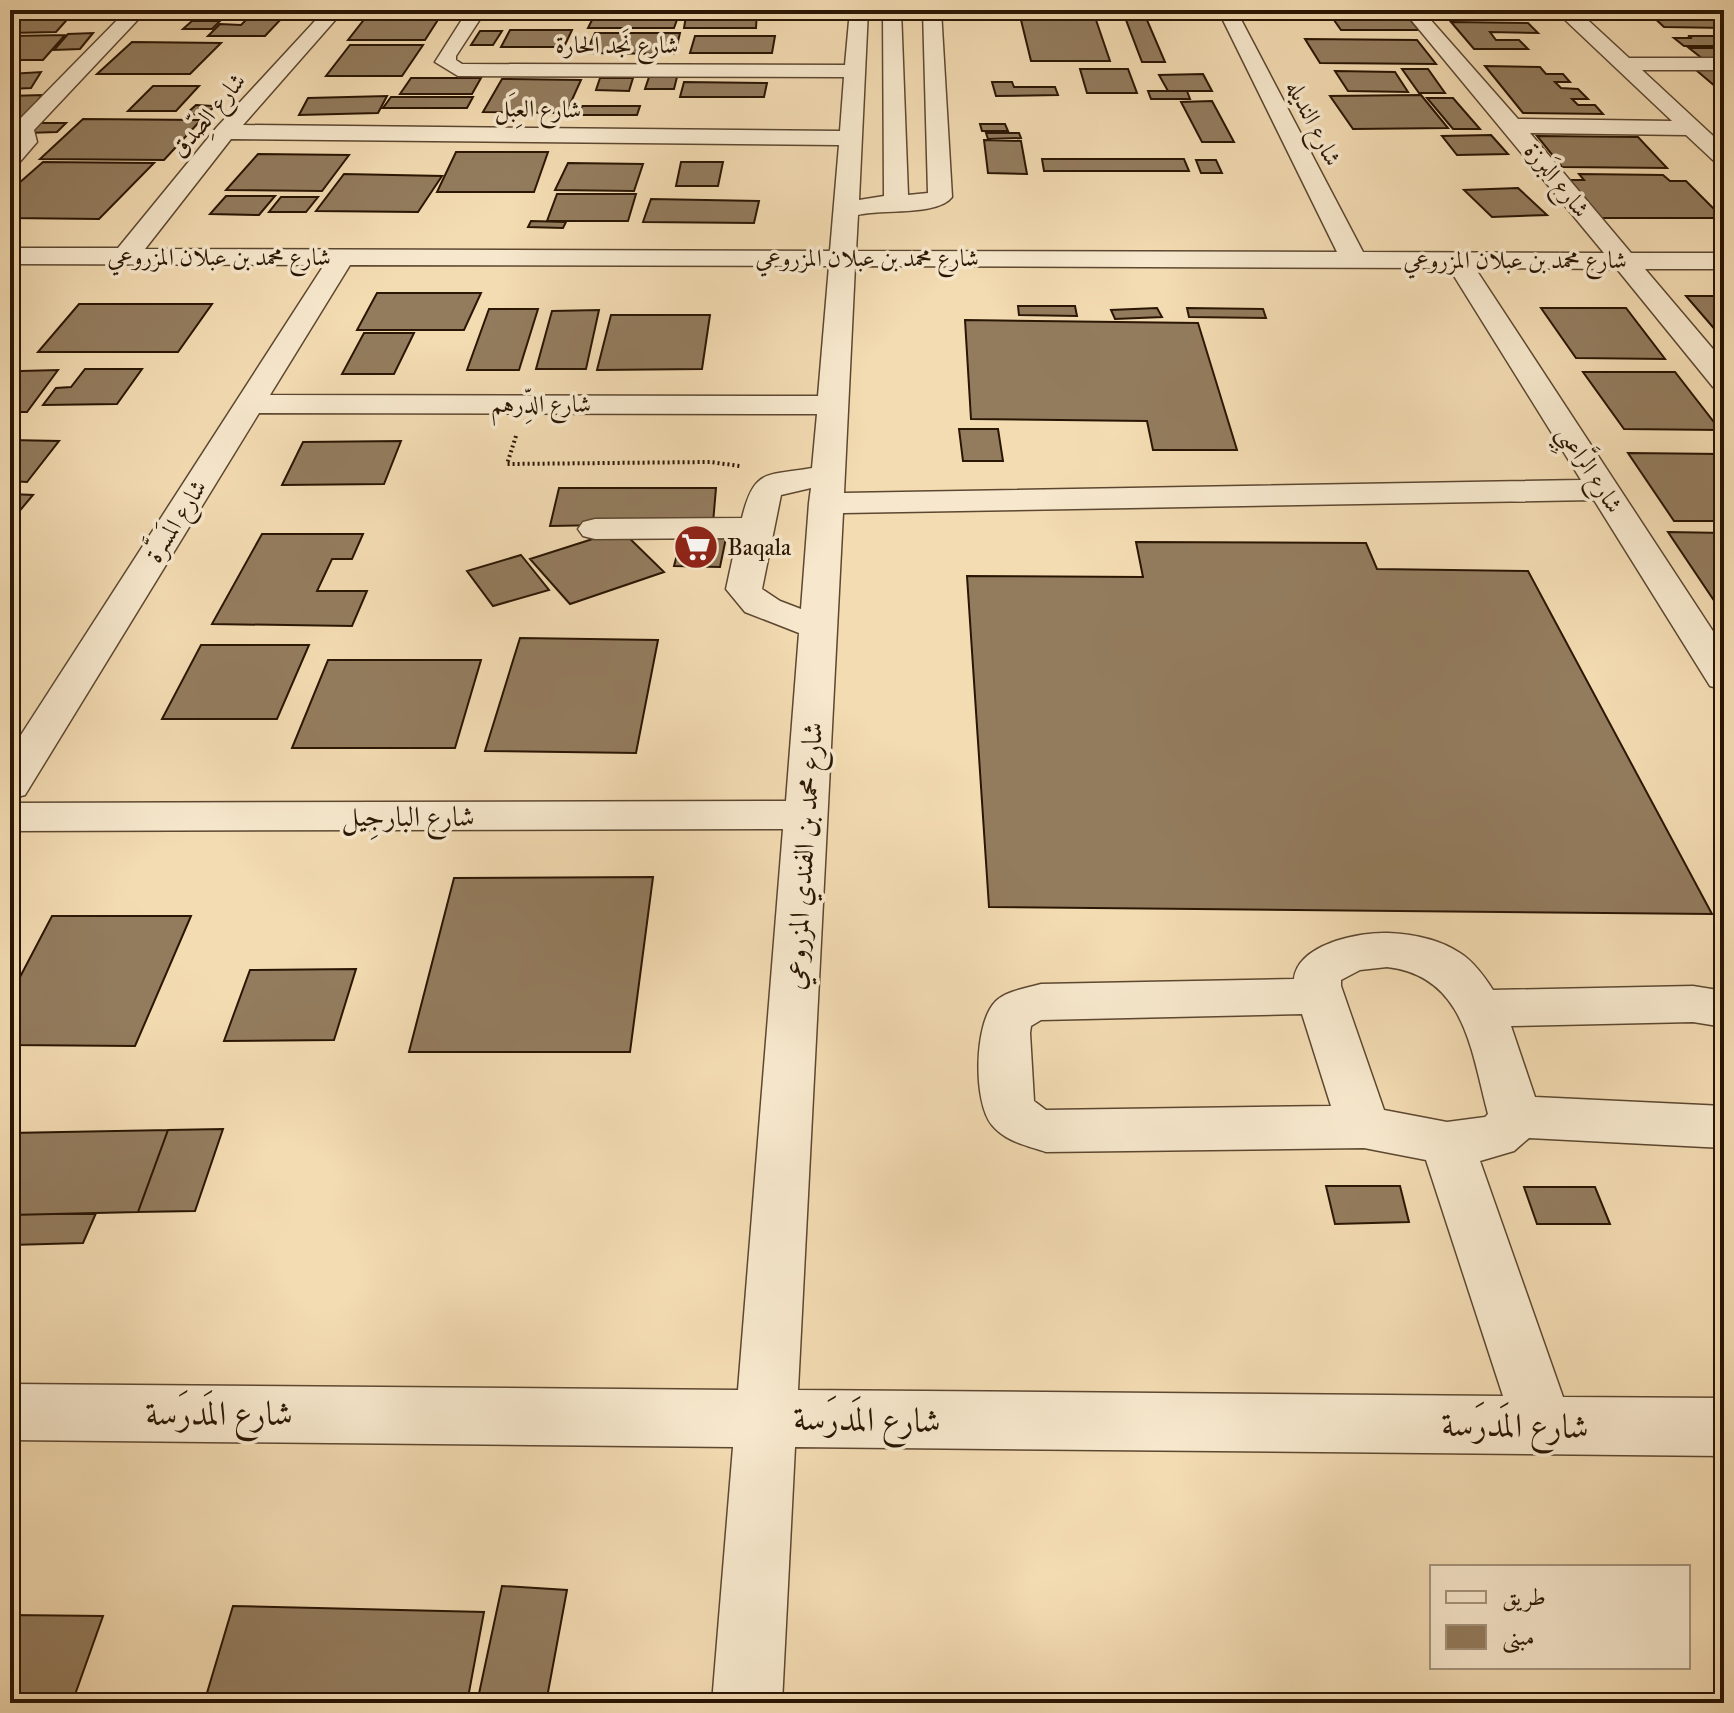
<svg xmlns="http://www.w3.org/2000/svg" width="1734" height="1713" viewBox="0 0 1734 1713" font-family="'IM FELL Great Primer',Amiri,serif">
<rect width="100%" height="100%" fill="#f3dbb2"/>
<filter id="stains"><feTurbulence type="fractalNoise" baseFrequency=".0025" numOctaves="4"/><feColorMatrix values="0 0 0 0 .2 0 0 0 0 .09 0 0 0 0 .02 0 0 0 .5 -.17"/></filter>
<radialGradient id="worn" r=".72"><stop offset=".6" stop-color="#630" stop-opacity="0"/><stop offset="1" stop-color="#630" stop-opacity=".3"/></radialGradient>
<path fill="#937c5e" stroke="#2a1604" stroke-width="2" d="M 597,10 L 657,10 L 654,17 L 678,17 L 674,28 L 588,28 Z
M 687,10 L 757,10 L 756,28 L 684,28 Z
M 1327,10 L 1402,10 L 1419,30 L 1341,30 Z
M 370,12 L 443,12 L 425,40 L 348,40 Z
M 73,13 L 56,32 L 10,33 L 10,15 Z
M 1649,13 L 1707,14 L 1724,28 L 1664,27 Z
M 248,18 L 282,18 L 265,36 L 208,36 L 220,24 L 241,25 Z
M 1021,20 L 1096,20 L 1110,61 L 1031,61 Z
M 1126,20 L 1147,20 L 1165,62 L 1142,62 Z
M 192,21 L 220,21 L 212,29 L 183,29 Z
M 1451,22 L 1528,23 L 1538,33 L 1490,32 L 1496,40 L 1519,40 L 1528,49 L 1474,49 Z
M 510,30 L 572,30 L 564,47 L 501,47 Z
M 480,31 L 502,31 L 493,45 L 471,45 Z
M 93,33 L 80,49 L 54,50 L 68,34 Z
M 595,33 L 680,33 L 675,54 L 586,53 Z
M 65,35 L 43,60 L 10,60 L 10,36 Z
M 695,36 L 775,36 L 772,53 L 690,53 Z
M 1688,36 L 1724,36 L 1724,46 L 1684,46 L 1674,38 L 1692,38 Z
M 1305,39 L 1417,40 L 1436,64 L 1320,63 Z
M 132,42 L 221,43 L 190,74 L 97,74 Z
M 350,45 L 423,45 L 402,76 L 326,76 Z
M 1689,48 L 1724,48 L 1724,63 L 1708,63 Z
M 1485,66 L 1540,67 L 1546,74 L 1563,74 L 1570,82 L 1555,82 L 1561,88 L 1578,89 L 1588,99 L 1572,99 L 1578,105 L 1595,105 L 1603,114 L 1523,113 Z
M 1080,69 L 1128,69 L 1137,93 L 1087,93 Z
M 1402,69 L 1428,69 L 1445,93 L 1419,93 Z
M 1696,70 L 1724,70 L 1724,93 L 1723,93 Z
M 1335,71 L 1395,72 L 1408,92 L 1348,91 Z
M 41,72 L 31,88 L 10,89 L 10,74 Z
M 1203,74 L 1212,91 L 1168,91 L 1159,75 Z
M 649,77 L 677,77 L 674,89 L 645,89 Z
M 411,78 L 481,78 L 472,94 L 400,94 Z
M 600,78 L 633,78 L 629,91 L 596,90 Z
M 502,79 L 581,80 L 566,113 L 483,112 Z
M 684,82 L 767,83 L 764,97 L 680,97 Z
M 992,82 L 1012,82 L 1014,87 L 1055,87 L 1058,95 L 996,96 Z
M 153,86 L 199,86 L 176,111 L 128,111 Z
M 1148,91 L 1187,91 L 1190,99 L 1151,99 Z
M 42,95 L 17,127 L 10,127 L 10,96 Z
M 1421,95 L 1448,128 L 1353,129 L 1330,96 Z
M 387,96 L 378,113 L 299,115 L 308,98 Z
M 391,97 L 473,97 L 467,108 L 383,108 Z
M 1427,98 L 1453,98 L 1480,129 L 1453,129 Z
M 1212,101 L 1234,142 L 1202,142 L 1181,102 Z
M 196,105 L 215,106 L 205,115 L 186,114 Z
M 582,106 L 640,106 L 637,115 L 579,115 Z
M 83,119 L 201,120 L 164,160 L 40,159 Z
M 38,123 L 66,123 L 57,132 L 28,133 Z
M 980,124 L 1005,124 L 1008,131 L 982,131 Z
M 986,133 L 1019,133 L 1021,138 L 988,139 Z
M 1491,135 L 1508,154 L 1457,155 L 1442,136 Z
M 1537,136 L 1638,137 L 1667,168 L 1562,167 Z
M 984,140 L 1021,141 L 1027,174 L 988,173 Z
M 456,152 L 548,152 L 534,192 L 437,192 Z
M 258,154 L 349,155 L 322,191 L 226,190 Z
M 1042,159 L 1184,159 L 1189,171 L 1044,171 Z
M 1196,160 L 1216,160 L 1222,173 L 1201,173 Z
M 43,162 L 154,163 L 99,219 L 10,218 L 10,191 Z
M 681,162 L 723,162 L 718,186 L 676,186 Z
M 568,163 L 643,164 L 634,191 L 555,190 Z
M 344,174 L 442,176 L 418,212 L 316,211 Z
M 1579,174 L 1663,175 L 1670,181 L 1686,181 L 1723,218 L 1601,218 L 1569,180 L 1584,180 Z
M 1518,188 L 1547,215 L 1492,217 L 1464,190 Z
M 557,194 L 636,194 L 628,221 L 547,221 Z
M 226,196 L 275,196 L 259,215 L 210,214 Z
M 281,197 L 318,197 L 306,212 L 269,212 Z
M 651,199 L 759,201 L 754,223 L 643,222 Z
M 531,221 L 566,222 L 563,228 L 528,227 Z
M 377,293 L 481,293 L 464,330 L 357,330 Z
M 1686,296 L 1724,296 L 1724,340 Z
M 79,304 L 212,304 L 178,352 L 38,352 Z
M 1018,306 L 1075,306 L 1077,316 L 1019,315 Z
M 1157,308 L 1162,317 L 1115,319 L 1111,310 Z
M 1187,308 L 1263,309 L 1266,318 L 1189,317 Z
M 1541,308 L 1626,308 L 1665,359 L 1576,358 Z
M 489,309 L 538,309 L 519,370 L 467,370 Z
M 599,310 L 586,369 L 536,369 L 552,311 Z
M 611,315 L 710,315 L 702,369 L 597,370 Z
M 965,320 L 1198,323 L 1237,450 L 1153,450 L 1147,421 L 971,419 Z
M 364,333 L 414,333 L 394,374 L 342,374 Z
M 85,369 L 142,369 L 117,404 L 43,405 L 56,388 L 71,387 Z
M 58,370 L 27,412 L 10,412 L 10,385 L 21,371 Z
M 1583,372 L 1675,372 L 1720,430 L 1624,429 Z
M 959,429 L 998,429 L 1003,461 L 963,461 Z
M 10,440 L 59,441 L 27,482 L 10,481 Z
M 401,441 L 384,484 L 282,485 L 303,442 Z
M 1628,453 L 1722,454 L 1724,521 L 1674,521 Z
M 559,488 L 716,488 L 713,523 L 550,526 Z
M 10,494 L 33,495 L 17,514 L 10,514 Z
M 621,530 L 664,572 L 570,604 L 530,559 Z
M 683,532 L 727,533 L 720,567 L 674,566 Z
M 1668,532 L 1724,533 L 1724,611 L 1721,611 Z
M 262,534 L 363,534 L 352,559 L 332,559 L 317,591 L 367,591 L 352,626 L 212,624 Z
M 1136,542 L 1366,543 L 1377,569 L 1528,571 L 1712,914 L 989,907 L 967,576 L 1143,577 Z
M 521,555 L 549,590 L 493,606 L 467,571 Z
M 520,638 L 658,640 L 636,753 L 485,751 Z
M 201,645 L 309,645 L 277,719 L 162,719 Z
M 328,660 L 481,660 L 455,748 L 292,748 Z
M 653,877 L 630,1052 L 409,1052 L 454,878 Z
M 52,916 L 191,916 L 135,1046 L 10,1045 L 10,996 Z
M 356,969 L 334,1040 L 224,1041 L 250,970 Z
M 223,1129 L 195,1211 L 138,1212 L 168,1130 Z
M 168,1130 L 138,1212 L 10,1215 L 10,1133 Z
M 1326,1186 L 1400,1186 L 1409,1222 L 1335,1224 Z
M 1524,1187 L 1595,1187 L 1610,1224 L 1537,1224 Z
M 96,1213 L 83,1243 L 10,1245 L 10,1215 Z
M 502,1586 L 567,1590 L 546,1703 L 477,1703 Z
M 233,1606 L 484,1612 L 467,1703 L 204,1703 Z
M 10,1615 L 103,1616 L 72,1703 L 10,1703 Z"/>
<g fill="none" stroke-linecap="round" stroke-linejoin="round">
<g stroke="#5c4730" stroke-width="3">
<path id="minor" d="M 127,10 L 147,10 L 34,130 L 37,142 L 18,164 L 10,166 L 10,145 L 14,141 L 12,129 L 15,124 Z
M 325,10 L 344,10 L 243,125 L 840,131 L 844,77 L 458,76 L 435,62 L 468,10 L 486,10 L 456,56 L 456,60 L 462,64 L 845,65 L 850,10 L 868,10 L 859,200 L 884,196 L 883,10 L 901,10 L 908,195 L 928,193 L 923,10 L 941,10 L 952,197 C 938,216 881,209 858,215 L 856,251 L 1337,252 L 1218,10 L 1236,10 L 1363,252 L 1604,253 L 1403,10 L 1577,10 L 1629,58 L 1724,58 L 1724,70 L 1642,70 L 1724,146 L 1724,165 L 1716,163 L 1686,135 L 1530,133 L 1631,253 L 1724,253 L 1724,269 L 1645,269 L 1724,362 L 1724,390 L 1713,387 L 1617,269 L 1475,268 L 1724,648 L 1724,690 L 1710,686 L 1705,678 L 1594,500 L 843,513 L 798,1390 L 1503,1396 L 1426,1160 L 1364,1148 L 1046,1152 C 1026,1145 1006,1142 992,1125 C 973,1102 974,1024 995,1002 C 1005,991 1027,988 1041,984 L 1294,979 C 1298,944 1359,932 1388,933 C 1412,934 1439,939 1460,953 C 1474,962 1484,976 1493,990 L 1693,986 L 1724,991 L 1724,1027 L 1693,1022 L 1511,1026 L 1535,1097 L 1724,1106 L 1724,1148 L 1529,1138 L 1514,1151 L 1480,1161 L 1563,1397 L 1724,1398 L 1724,1456 L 795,1447 L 782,1703 L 712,1703 L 733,1447 L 10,1440 L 10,1384 L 738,1390 L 783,829 L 10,831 L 10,803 L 786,801 L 799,633 L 745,612 L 726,589 L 737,538 L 595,539 L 583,536 L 578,529 L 583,522 L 595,519 L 742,518 C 754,468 766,476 812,468 L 817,414 L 259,413 L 25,795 L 10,799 L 10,752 L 324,265 L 10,264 L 10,248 L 118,248 L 217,127 ZM 1562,17 L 1672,121 L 1518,119 L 1429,18 ZM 231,139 L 839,145 L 830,251 L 145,249 ZM 350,265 L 829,266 L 818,396 L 270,395 ZM 855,266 L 1449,268 L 1581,480 L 844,493 ZM 811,488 L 809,503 L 801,609 L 780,601 L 762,589 L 781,495 ZM 1387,967 C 1465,976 1471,1050 1488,1114 L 1485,1117 L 1447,1122 L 1384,1110 L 1341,986 L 1341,980 L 1360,970 ZM 1302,1014 L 1331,1106 L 1046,1110 L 1034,1101 L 1030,1033 L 1031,1026 L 1041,1020 Z"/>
</g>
<path stroke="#2a1604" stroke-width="4" stroke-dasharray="2 3" stroke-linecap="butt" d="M 516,436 L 507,464 L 710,462 L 740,466"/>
<use href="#minor" fill="#f7e8cd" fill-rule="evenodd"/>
</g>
<defs>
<g id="supermarket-disc" transform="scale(2.3)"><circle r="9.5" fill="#8f2418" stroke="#f7e8cd"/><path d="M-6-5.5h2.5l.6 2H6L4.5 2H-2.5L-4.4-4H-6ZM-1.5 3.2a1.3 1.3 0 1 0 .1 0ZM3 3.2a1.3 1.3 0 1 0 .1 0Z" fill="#fff"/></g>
</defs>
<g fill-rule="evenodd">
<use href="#supermarket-disc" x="696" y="547"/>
</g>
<g text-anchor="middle" stroke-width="7" stroke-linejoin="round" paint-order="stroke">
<g font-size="24" fill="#2a1604" stroke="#f7e8cd">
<text x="617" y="53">شارع نَجد الحارة</text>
<text transform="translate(538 109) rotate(1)" y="8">شارع العِبَل</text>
<text transform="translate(208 115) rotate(-50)" y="8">شارع الصِّدق</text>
<text transform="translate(1314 123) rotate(63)" y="8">شارع النديله</text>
<text transform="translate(1557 180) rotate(51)" y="8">شارع البَرزة</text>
<text x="219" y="265">شارع محمد بن عبلان المزروعي</text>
<text x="867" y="266">شارع محمد بن عبلان المزروعي</text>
<text x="1515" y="268">شارع محمد بن عبلان المزروعي</text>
<text x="541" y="412">شارع الدِّرهم</text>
<text transform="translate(1590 469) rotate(57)" y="8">شارع الرَّاعبِي</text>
<text transform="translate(176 521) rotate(-58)" y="8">شارع المَسرَّة</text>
</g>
<g font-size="24" fill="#2a1604" stroke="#f7e8cd" text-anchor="start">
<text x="727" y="555">Baqala</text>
</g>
<g font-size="28" fill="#2a1604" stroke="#f7e8cd">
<text x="408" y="826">شارع البارجِيل</text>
<text transform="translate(803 856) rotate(-86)" y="10">شارع محمد بن الفندي المزروعي</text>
</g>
<g font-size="34" fill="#2a1604" stroke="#f7e8cd">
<text x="219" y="1425">شارع المَدرَسة</text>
<text transform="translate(867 1419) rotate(1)" y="12">شارع المَدرَسة</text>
<text transform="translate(1515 1425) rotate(1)" y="12">شارع المَدرَسة</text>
</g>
</g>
<rect width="1734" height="1713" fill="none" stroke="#f3dbb2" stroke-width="40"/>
<rect x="12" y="12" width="1710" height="1689" fill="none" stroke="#2a1604" stroke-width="4"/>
<rect x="20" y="20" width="1694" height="1673" fill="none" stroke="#2a1604" stroke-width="2"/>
<rect x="1430" y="1565" width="260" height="104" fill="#f7e8cd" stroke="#a5947d" stroke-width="2"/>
<rect x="1446" y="1591" width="40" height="12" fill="#f7e8cd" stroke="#a5947d" stroke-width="2"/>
<text x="1502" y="1605" font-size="24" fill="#2a1604">طريق</text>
<rect x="1446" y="1625" width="40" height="24" fill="#937c5e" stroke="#a5947d" stroke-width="2"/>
<text x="1502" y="1645" font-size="24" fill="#2a1604">مبنى</text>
<rect width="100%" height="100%" filter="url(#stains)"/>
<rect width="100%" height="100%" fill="url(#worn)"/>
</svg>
